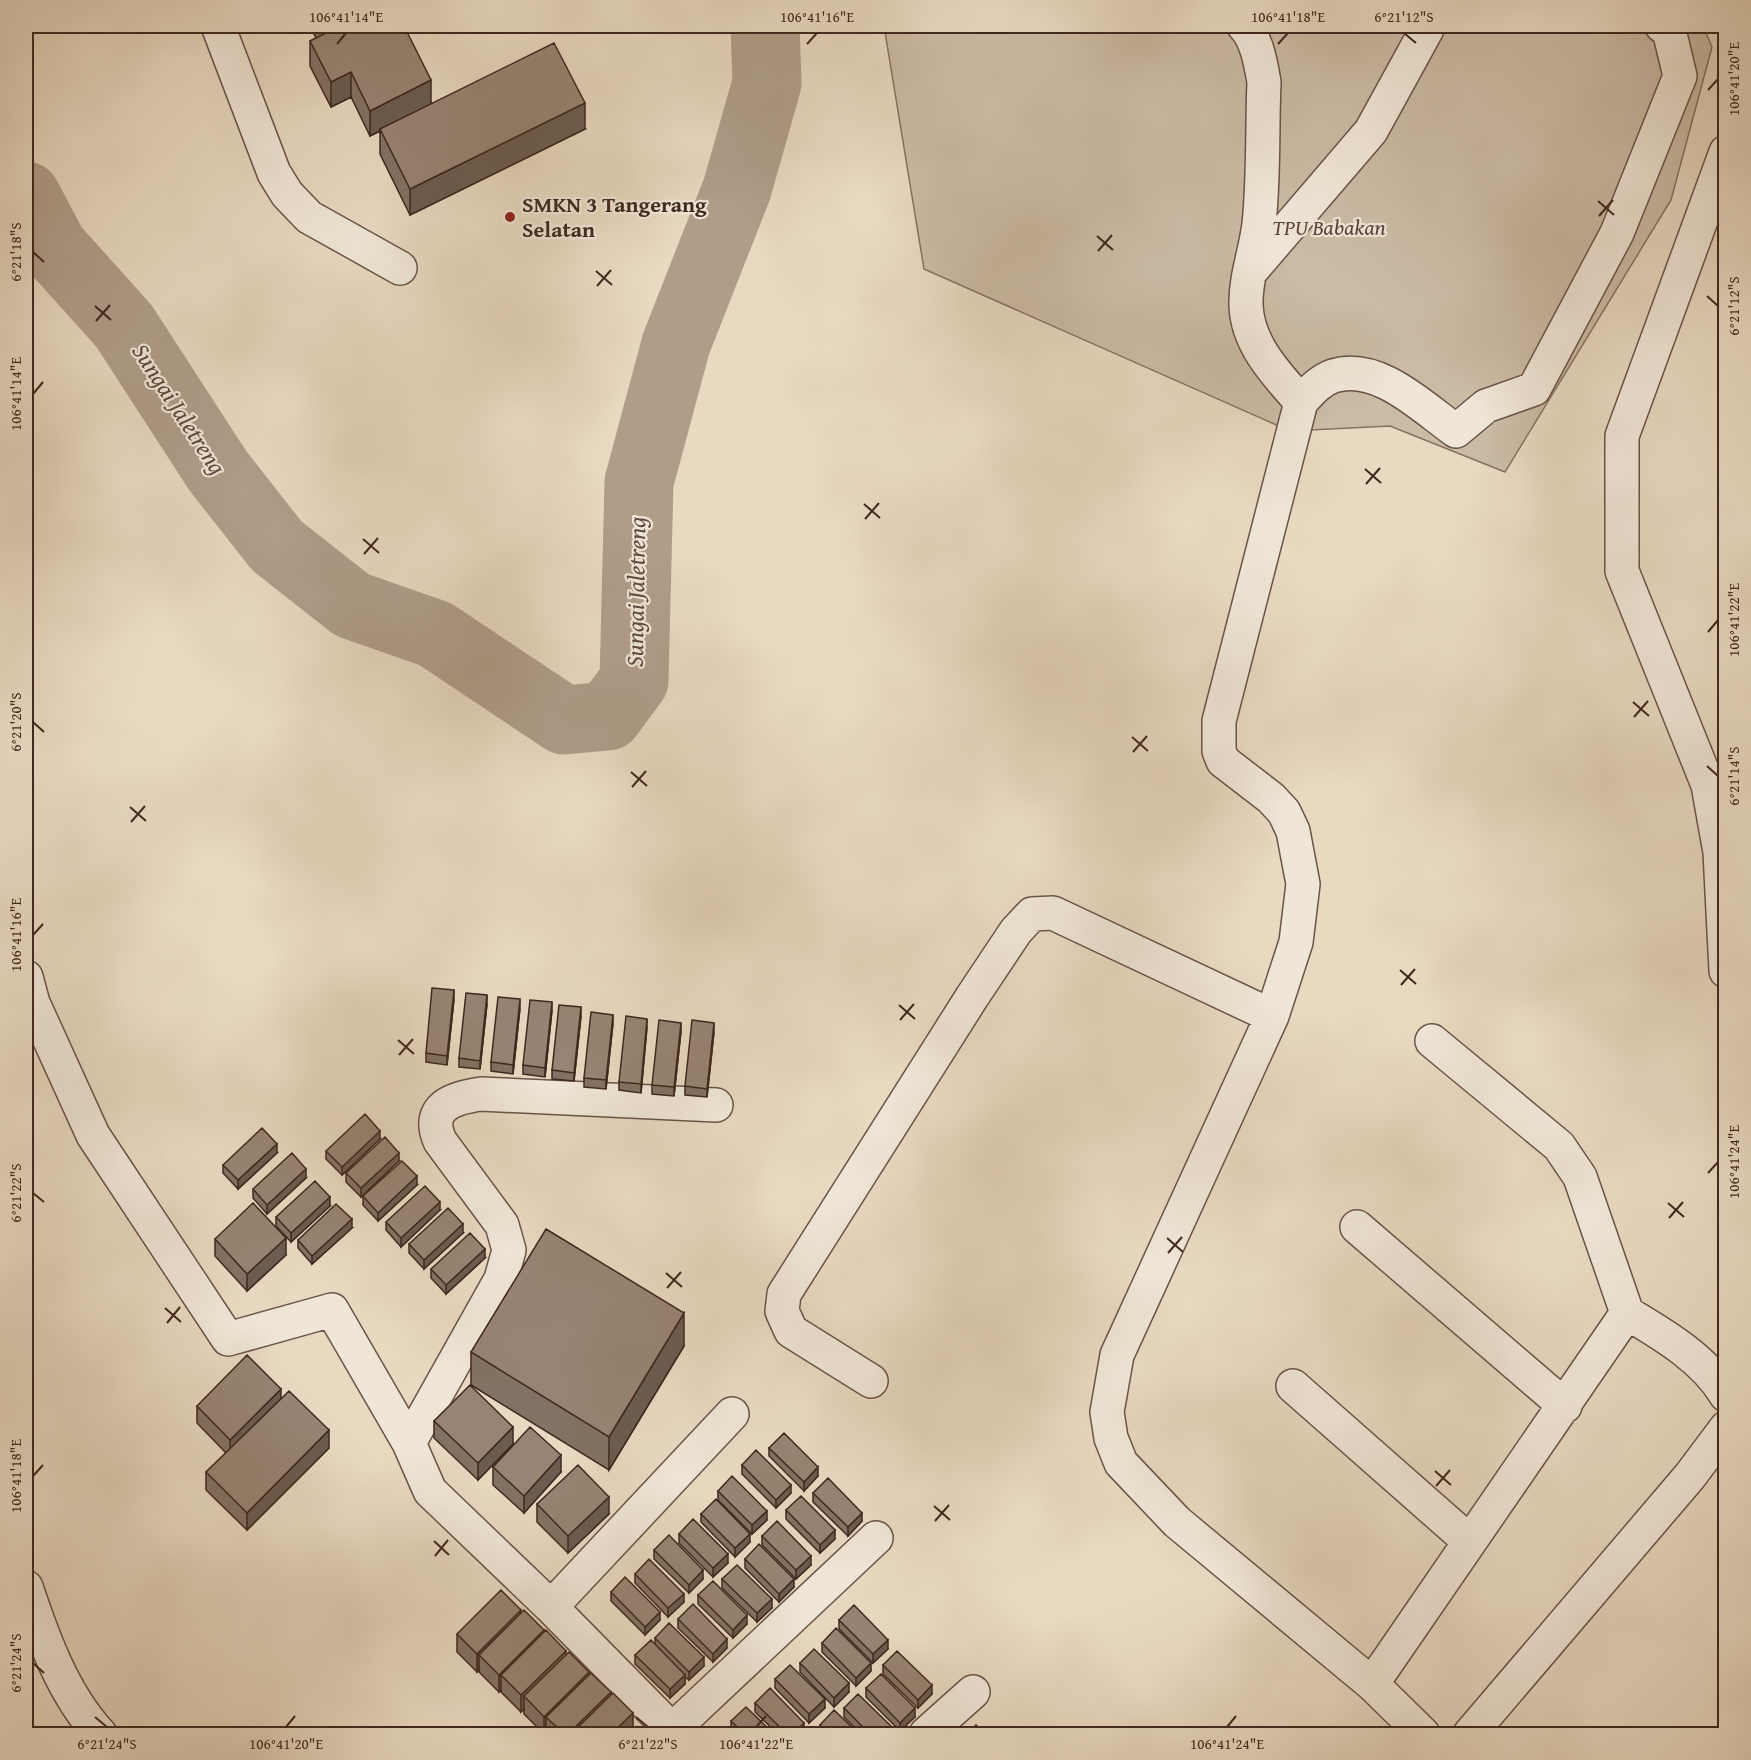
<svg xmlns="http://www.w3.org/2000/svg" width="1751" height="1760" viewBox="0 0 1751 1760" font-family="'Gentium Book Plus',serif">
<rect width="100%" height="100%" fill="#e8d9c1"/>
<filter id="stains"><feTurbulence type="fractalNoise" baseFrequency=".00333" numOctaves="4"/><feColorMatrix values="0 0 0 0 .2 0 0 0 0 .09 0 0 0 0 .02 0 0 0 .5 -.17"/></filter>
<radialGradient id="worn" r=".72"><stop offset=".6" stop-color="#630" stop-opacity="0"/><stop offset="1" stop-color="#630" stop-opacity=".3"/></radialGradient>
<path fill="#cbbba5" stroke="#857262" stroke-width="1.5" d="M 884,26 L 1703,26 L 1712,47 L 1671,200 L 1505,472 L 1390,426 L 1290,431 L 924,269 Z"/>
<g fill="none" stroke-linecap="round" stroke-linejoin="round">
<path stroke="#af9d8a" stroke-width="69" d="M 26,196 L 53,247 L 124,326 L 218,471 L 277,546 L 352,605 L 435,634 L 564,720 L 608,716 L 634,681 L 639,482 L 676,344 L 737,189 L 767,83 L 765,26"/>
<g stroke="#695448" stroke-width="36">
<path id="minor" d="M 218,26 L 274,173 L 287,194 L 309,217 L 400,268
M 1244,26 C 1257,39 1261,65 1264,82 C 1262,129 1264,177 1259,224 C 1256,250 1245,279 1246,305 C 1247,344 1277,375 1301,402
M 1726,152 L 1622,436 L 1622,571 L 1708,785 L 1720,852 L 1726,971
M 1251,271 L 1371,131 L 1427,29
M 26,977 L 33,1003 L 93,1135 L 228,1339 L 332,1310 L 409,1443 L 430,1491 L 551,1607 L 676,1734
M 1357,1227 L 1565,1406
M 1627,1313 C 1662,1334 1704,1358 1726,1395
M 871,1381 L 791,1331 L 782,1311 L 784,1294 L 972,997 L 1016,931 L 1032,914 L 1053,913 L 1272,1016
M 1293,1386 L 1469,1541
M 409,1443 L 501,1279 L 509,1250 L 502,1225 L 440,1141 C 425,1107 453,1098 481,1094 L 716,1105
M 26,1587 C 43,1638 63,1694 100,1734
M 551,1607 L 732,1414
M 1372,1684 L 1627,1313 L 1580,1177 L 1559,1146 L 1432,1041
M 672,1730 L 876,1538
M 926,1734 L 973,1692
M 1423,1734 L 1372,1684 L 1177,1522 L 1121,1463 L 1111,1438 L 1107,1412 L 1117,1355 L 1272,1016 L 1296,942 L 1303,884 L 1293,831 L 1284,812 L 1271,798 L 1223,761 L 1219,751 L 1219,721 L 1301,402 C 1310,392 1319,381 1333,376 C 1378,362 1422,407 1456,431 L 1486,406 L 1534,389 L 1617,233 L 1680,76 L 1669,30 L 1662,26
M 1470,1734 L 1690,1476 L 1726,1428"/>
</g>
<use href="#minor" stroke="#f0e6d7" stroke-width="33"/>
</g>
<path fill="#827263" stroke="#3f281f" stroke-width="1.5" d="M 310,26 L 404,26 L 431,103 L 585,129 L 410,215 L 380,154 L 380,131 L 370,136 L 351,97 L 331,107 L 310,66 L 310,41 L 316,38 Z
M 454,999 L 447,1065 L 426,1062 L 426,1053 Z
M 487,1004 L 480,1069 L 459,1067 L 459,1058 Z
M 520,1008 L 513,1074 L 491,1071 L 491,1062 Z
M 552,1010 L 545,1077 L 523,1074 L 523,1065 Z
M 581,1016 L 574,1081 L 552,1079 L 552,1070 Z
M 613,1023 L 606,1089 L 584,1087 L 584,1078 Z
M 647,1027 L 641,1093 L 619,1090 L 619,1082 Z
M 681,1031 L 674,1096 L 652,1094 L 652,1085 Z
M 714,1032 L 707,1097 L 685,1095 L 685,1086 Z
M 380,1139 L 342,1175 L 326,1159 L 326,1151 Z
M 277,1153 L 238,1189 L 223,1173 L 223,1165 Z
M 399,1161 L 361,1197 L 346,1182 L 346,1173 Z
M 306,1178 L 267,1214 L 253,1198 L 253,1189 Z
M 417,1185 L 378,1221 L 363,1205 L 363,1196 Z
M 330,1206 L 291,1242 L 276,1226 L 276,1217 Z
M 440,1210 L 401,1247 L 386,1230 L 386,1222 Z
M 352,1228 L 312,1264 L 298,1248 L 298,1240 Z
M 463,1233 L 424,1269 L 409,1253 L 409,1244 Z
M 215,1239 L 286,1255 L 247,1291 L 215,1256 Z
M 485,1258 L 446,1294 L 431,1278 L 431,1269 Z
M 684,1346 L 609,1470 L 471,1385 L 471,1352 Z
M 281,1399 L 329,1448 L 247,1530 L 206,1490 L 206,1472 L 226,1453 L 197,1423 L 197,1406 Z
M 434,1421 L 513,1444 L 478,1480 L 434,1438 Z
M 769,1448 L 818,1476 L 804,1491 L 769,1456 Z
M 742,1465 L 791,1493 L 776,1508 L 742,1474 Z
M 493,1467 L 561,1472 L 524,1513 L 493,1485 Z
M 718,1491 L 767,1520 L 752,1534 L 718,1500 Z
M 813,1493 L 862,1521 L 848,1536 L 813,1502 Z
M 537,1504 L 609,1514 L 568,1553 L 537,1522 Z
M 786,1510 L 835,1539 L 820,1553 L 786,1519 Z
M 701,1514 L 750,1542 L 735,1557 L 701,1522 Z
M 679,1534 L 728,1563 L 713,1577 L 679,1543 Z
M 762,1536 L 811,1565 L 796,1579 L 762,1545 Z
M 654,1550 L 703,1579 L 689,1593 L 654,1559 Z
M 745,1559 L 794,1587 L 779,1602 L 745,1568 Z
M 635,1574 L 684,1602 L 668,1617 L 635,1583 Z
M 722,1579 L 772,1608 L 757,1622 L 722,1588 Z
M 611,1592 L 660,1620 L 645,1635 L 611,1601 Z
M 698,1595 L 747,1624 L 733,1638 L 698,1604 Z
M 521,1612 L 544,1633 L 566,1655 L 589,1674 L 611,1695 L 633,1730 L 628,1734 L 546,1734 L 546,1732 L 544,1734 L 524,1714 L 524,1709 L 521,1712 L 501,1692 L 501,1690 L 499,1692 L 479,1672 L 479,1670 L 477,1672 L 457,1652 L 457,1634 Z
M 678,1619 L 727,1648 L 713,1662 L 678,1628 Z
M 839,1620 L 888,1649 L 873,1663 L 839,1629 Z
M 655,1638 L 704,1666 L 689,1680 L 685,1677 L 685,1684 L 670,1698 L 635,1664 L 635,1655 L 655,1644 Z
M 822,1643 L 871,1671 L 856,1686 L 822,1652 Z
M 800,1663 L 849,1692 L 834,1707 L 800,1672 Z
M 883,1665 L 932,1694 L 918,1708 L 883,1674 Z
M 775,1679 L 825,1708 L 809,1723 L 775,1688 Z
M 866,1688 L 915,1717 L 900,1731 L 866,1697 Z
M 755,1703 L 804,1732 L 801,1734 L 778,1734 L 755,1712 Z
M 844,1708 L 893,1734 L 861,1734 L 844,1717 Z
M 731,1721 L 774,1734 L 736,1734 L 731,1730 Z
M 820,1725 L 859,1734 L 821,1734 L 820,1733 Z"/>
<path fill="#6a5c50" stroke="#3f281f" stroke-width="1.5" d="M 351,72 L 351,97 L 331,107 L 331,82 Z
M 431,80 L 431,106 L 380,129 L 380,131 L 370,136 L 370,111 Z
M 585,103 L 585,129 L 410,215 L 410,189 Z
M 454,990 L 454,999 L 447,1065 L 447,1056 Z
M 487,995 L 487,1004 L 480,1069 L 480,1061 Z
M 520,999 L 520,1008 L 513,1074 L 513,1065 Z
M 552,1002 L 552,1010 L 545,1077 L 545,1068 Z
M 581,1007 L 581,1016 L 574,1081 L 574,1073 Z
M 613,1015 L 613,1023 L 606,1089 L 606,1080 Z
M 647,1019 L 647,1027 L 641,1093 L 641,1084 Z
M 681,1023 L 681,1031 L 674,1096 L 674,1087 Z
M 714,1023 L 714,1032 L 707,1097 L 707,1089 Z
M 380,1131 L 380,1139 L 342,1175 L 342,1167 Z
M 277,1144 L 277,1153 L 238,1189 L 238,1180 Z
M 399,1153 L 399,1161 L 361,1197 L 361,1188 Z
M 306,1169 L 306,1178 L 267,1214 L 267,1205 Z
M 417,1176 L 417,1185 L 378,1221 L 378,1213 Z
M 330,1197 L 330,1206 L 291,1242 L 291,1233 Z
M 440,1202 L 440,1210 L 401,1247 L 401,1238 Z
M 352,1219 L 352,1228 L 312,1264 L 312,1256 Z
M 463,1224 L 463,1233 L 424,1269 L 424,1260 Z
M 286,1238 L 286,1255 L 247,1291 L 247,1274 Z
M 485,1249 L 485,1258 L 446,1294 L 446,1285 Z
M 684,1313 L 684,1346 L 609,1470 L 609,1437 Z
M 281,1389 L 281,1407 L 230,1457 L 230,1440 Z
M 513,1427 L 513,1444 L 478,1480 L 478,1463 Z
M 329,1430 L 329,1448 L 247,1530 L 247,1513 Z
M 561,1455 L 561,1472 L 524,1513 L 524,1496 Z
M 818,1467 L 818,1476 L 804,1491 L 804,1482 Z
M 791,1485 L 791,1493 L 776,1508 L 776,1500 Z
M 609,1497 L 609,1514 L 568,1553 L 568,1536 Z
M 767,1511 L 767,1520 L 752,1534 L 752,1525 Z
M 862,1513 L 862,1521 L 848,1536 L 848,1527 Z
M 835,1530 L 835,1539 L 820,1553 L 820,1545 Z
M 750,1534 L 750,1542 L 735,1557 L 735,1548 Z
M 728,1554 L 728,1563 L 713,1577 L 713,1568 Z
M 811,1556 L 811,1565 L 796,1579 L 796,1570 Z
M 703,1570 L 703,1579 L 689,1593 L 689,1585 Z
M 794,1579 L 794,1587 L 779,1602 L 779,1594 Z
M 684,1594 L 684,1602 L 668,1617 L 668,1608 Z
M 772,1599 L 772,1608 L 757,1622 L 757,1613 Z
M 521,1610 L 521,1627 L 479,1655 L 479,1670 L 477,1672 L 477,1654 Z
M 660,1612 L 660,1620 L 645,1635 L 645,1627 Z
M 747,1615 L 747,1624 L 733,1638 L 733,1630 Z
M 544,1630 L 544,1647 L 501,1675 L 501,1690 L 499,1692 L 499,1675 Z
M 727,1639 L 727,1648 L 713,1662 L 713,1654 Z
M 888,1640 L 888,1649 L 873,1663 L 873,1654 Z
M 566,1651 L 566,1668 L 524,1696 L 524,1709 L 521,1712 L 521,1695 Z
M 704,1657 L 704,1666 L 689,1680 L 689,1672 Z
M 871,1663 L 871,1671 L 856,1686 L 856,1678 Z
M 589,1672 L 589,1689 L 546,1717 L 546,1732 L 544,1734 L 544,1717 Z
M 685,1675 L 685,1684 L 670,1698 L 670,1689 Z
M 849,1683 L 849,1692 L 834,1707 L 834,1698 Z
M 932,1685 L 932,1694 L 918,1708 L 918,1700 Z
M 611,1692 L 611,1710 L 586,1734 L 568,1734 Z
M 825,1699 L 825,1708 L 809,1723 L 809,1714 Z
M 915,1708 L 915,1717 L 900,1731 L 900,1723 Z
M 633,1713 L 633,1730 L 628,1734 L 611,1734 Z
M 804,1723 L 804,1732 L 801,1734 L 793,1734 Z
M 893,1728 L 893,1734 L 886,1734 Z"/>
<path fill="#978473" stroke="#3f281f" stroke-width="1.5" d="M 323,26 L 404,26 L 431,80 L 370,111 L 351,72 L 331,82 L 310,41 L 326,33 Z
M 554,43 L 585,103 L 410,189 L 380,129 Z
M 432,988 L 454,990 L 447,1056 L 426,1053 Z
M 466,993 L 487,995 L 480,1061 L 459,1058 Z
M 498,997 L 520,999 L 513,1065 L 491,1062 Z
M 530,1000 L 552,1002 L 545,1068 L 523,1065 Z
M 559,1005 L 581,1007 L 574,1073 L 552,1070 Z
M 591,1012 L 613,1015 L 606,1080 L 584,1078 Z
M 626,1016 L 647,1019 L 641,1084 L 619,1082 Z
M 659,1020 L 681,1023 L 674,1087 L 652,1085 Z
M 692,1020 L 714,1023 L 707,1089 L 685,1086 Z
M 365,1114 L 380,1131 L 342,1167 L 326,1151 Z
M 262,1128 L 277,1144 L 238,1180 L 223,1165 Z
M 385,1137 L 399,1153 L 361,1188 L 346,1173 Z
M 292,1153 L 306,1169 L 267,1205 L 253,1189 Z
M 402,1161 L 417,1176 L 378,1213 L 363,1196 Z
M 315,1181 L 330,1197 L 291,1233 L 276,1217 Z
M 425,1186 L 440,1202 L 401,1238 L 386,1222 Z
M 253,1203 L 286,1238 L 247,1274 L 215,1239 Z
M 336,1204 L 352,1219 L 312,1256 L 298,1240 Z
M 448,1208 L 463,1224 L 424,1260 L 409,1244 Z
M 546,1229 L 684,1313 L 609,1437 L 471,1352 Z
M 470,1233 L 485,1249 L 446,1285 L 431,1269 Z
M 247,1355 L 281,1389 L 230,1440 L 197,1406 Z
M 470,1385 L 513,1427 L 478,1463 L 434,1421 Z
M 289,1391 L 329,1430 L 247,1513 L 206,1472 Z
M 530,1427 L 561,1455 L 524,1496 L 493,1467 Z
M 784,1433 L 818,1467 L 804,1482 L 769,1448 Z
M 756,1450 L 791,1485 L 776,1500 L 742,1465 Z
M 578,1465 L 609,1497 L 568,1536 L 537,1504 Z
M 732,1476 L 767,1511 L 752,1525 L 718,1491 Z
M 828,1478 L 862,1513 L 848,1527 L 813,1493 Z
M 801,1496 L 835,1530 L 820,1545 L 786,1510 Z
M 716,1499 L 750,1534 L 735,1548 L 701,1514 Z
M 693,1519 L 728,1554 L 713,1568 L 679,1534 Z
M 777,1521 L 811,1556 L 796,1570 L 762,1536 Z
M 669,1535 L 703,1570 L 689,1585 L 654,1550 Z
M 759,1544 L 794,1579 L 779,1594 L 745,1559 Z
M 649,1559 L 684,1594 L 668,1608 L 635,1574 Z
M 737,1565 L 772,1599 L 757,1613 L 722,1579 Z
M 625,1577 L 660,1612 L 645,1627 L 611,1592 Z
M 713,1581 L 747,1615 L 733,1630 L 698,1595 Z
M 501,1590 L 521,1610 L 477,1654 L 457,1634 Z
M 693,1604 L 727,1639 L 713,1654 L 678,1619 Z
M 854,1605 L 888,1640 L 873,1654 L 839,1620 Z
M 524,1610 L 544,1630 L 499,1675 L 479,1655 Z
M 669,1623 L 704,1657 L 689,1672 L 655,1638 Z
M 836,1628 L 871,1663 L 856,1678 L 822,1643 Z
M 546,1630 L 566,1651 L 521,1695 L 501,1675 Z
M 651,1640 L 685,1675 L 670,1689 L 635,1655 Z
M 814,1649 L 849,1683 L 834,1698 L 800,1663 Z
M 897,1651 L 932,1685 L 918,1700 L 883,1665 Z
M 569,1652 L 589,1672 L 544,1717 L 524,1696 Z
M 790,1665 L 825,1699 L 809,1714 L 775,1679 Z
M 591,1673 L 611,1692 L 568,1734 L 564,1734 L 546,1717 Z
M 881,1674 L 915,1708 L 900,1723 L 866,1688 Z
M 770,1688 L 804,1723 L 793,1734 L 787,1734 L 755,1703 Z
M 613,1693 L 633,1713 L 611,1734 L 571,1734 Z
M 858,1694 L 893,1728 L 886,1734 L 870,1734 L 844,1708 Z
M 746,1707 L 774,1734 L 745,1734 L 731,1721 Z
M 834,1710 L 859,1734 L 829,1734 L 820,1725 Z
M 976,1725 L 986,1734 L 967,1734 Z"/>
<path fill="none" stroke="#3f281f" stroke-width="2" d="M 1404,33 L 1416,43M 337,44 L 346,33M 807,44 L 817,33M 1278,44 L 1288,33M 1708,90 L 1718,79M 1598,201 L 1614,215M 1599,216 L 1613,200M 1097,236 L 1113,250M 1098,251 L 1112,235M 33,252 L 44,262M 596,271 L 612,285M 597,286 L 611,270M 1707,296 L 1718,306M 95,306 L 111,320M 96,321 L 110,305M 33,394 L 43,382M 1365,469 L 1381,483M 1366,484 L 1380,468M 864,504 L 880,518M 865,519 L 879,503M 363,539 L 379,553M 364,554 L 378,538M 1708,632 L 1718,620M 1633,702 L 1649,716M 1634,717 L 1648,701M 33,722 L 44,732M 1132,737 L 1148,751M 1133,752 L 1147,736M 1707,766 L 1718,776M 631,772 L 647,786M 632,787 L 646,771M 130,807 L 146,821M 131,822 L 145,806M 33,935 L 43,924M 1400,970 L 1416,984M 1401,985 L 1415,969M 899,1005 L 915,1019M 900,1020 L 914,1004M 398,1040 L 414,1054M 399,1055 L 413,1039M 1708,1173 L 1718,1162M 33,1193 L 44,1202M 1668,1203 L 1684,1217M 1669,1218 L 1683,1202M 1167,1238 L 1183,1252M 1168,1253 L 1182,1237M 666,1273 L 682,1287M 667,1288 L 681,1272M 165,1308 L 181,1322M 167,1323 L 180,1307M 1435,1471 L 1451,1485M 33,1476 L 43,1465M 1436,1486 L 1450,1470M 934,1506 L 950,1520M 935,1521 L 949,1505M 434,1541 L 449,1555M 435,1556 L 448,1540M 33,1663 L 44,1673M 95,1717 L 107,1727M 636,1717 L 648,1727M 286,1727 L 295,1716M 756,1727 L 766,1716M 1227,1727 L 1236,1716"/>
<circle fill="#8f2418" stroke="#f0e6d7" stroke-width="2" cx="510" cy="217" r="6"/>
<g text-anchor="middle" stroke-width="4.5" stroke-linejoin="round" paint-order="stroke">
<g font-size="22" font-weight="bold" fill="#3f281f" stroke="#f0e6d7" text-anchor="start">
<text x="522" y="212">SMKN 3 Tangerang<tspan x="522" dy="25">Selatan</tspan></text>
</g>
<g font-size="22" font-style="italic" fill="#5b453a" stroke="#f0e6d7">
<text x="1329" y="235">TPU Babakan</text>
</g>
<g font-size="24" font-style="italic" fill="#614b3f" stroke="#f0e6d7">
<text transform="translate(179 409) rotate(57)" y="8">Sungai Jaletreng</text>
<text transform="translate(636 592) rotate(-89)" y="8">Sungai Jaletreng</text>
</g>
</g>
<rect width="1751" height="1760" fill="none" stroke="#e8d9c1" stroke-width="66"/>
<rect x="33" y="33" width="1685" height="1694" fill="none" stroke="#3f281f" stroke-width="2"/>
<g font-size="15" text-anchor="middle" fill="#3f281f">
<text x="346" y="22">106°41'14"E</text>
<text x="817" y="22">106°41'16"E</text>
<text x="1288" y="22">106°41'18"E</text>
<text x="1404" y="22">6°21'12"S</text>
<text transform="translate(1734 79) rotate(-90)" y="5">106°41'20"E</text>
<text transform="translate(16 252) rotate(-90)" y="5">6°21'18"S</text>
<text transform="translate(1734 306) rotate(-90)" y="5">6°21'12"S</text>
<text transform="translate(16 394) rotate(-90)" y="5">106°41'14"E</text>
<text transform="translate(1734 620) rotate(-90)" y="5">106°41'22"E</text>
<text transform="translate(16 722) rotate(-90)" y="5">6°21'20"S</text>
<text transform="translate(1734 776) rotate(-90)" y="5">6°21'14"S</text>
<text transform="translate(16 935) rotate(-90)" y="5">106°41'16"E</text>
<text transform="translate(1734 1162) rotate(-90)" y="5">106°41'24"E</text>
<text transform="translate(16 1193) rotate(-90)" y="5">6°21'22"S</text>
<text transform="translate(16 1476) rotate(-90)" y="5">106°41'18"E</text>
<text transform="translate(16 1663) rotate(-90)" y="5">6°21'24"S</text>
<text x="107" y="1749">6°21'24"S</text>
<text x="286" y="1749">106°41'20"E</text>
<text x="648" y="1749">6°21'22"S</text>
<text x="756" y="1749">106°41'22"E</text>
<text x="1227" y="1749">106°41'24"E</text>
</g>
<rect width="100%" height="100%" filter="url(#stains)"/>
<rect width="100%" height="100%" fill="url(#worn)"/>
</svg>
